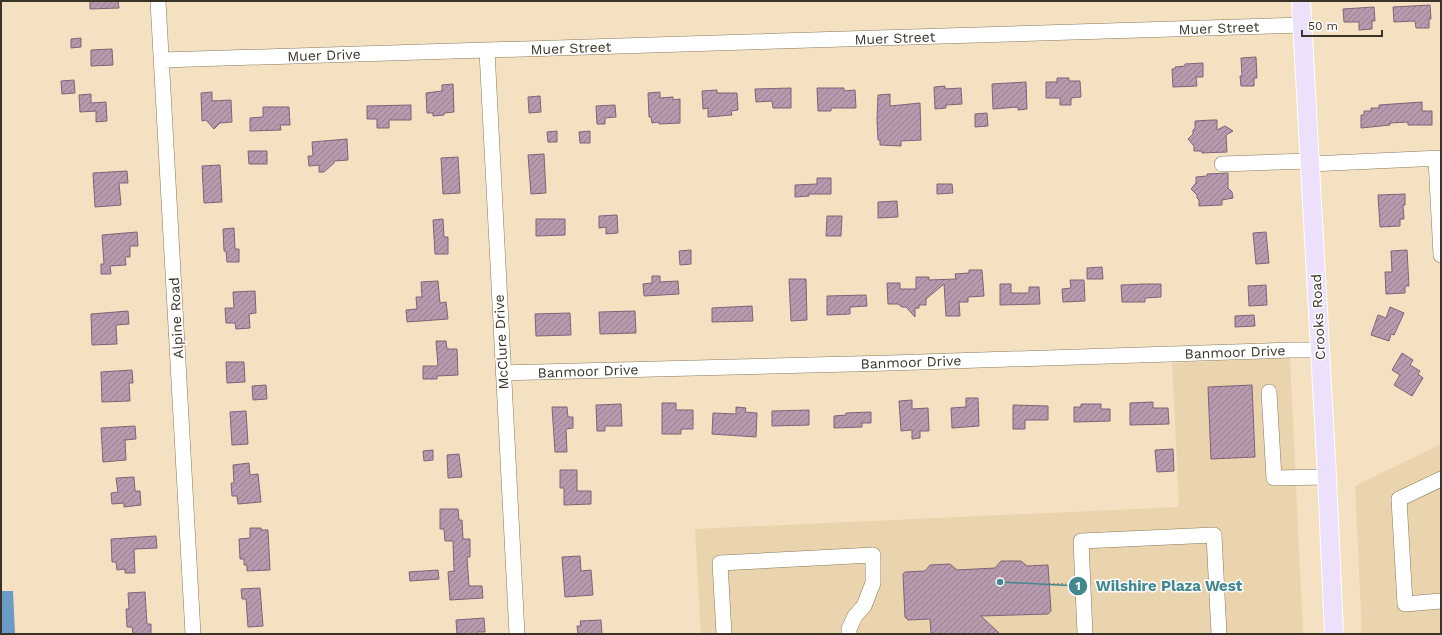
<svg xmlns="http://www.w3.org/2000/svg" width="1442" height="635" viewBox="0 0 1442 635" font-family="'Work Sans',sans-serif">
<defs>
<pattern id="building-hatch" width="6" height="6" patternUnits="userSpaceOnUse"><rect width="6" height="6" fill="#b89aaf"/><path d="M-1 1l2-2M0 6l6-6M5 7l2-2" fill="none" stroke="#977e8e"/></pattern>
</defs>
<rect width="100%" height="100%" fill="#f3e1c1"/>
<path fill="#ead4ae" d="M 1290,358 L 1303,634 L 701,634 L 695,529 L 1179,507 L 1172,363 Z
M 1441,444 L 1441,634 L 1362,634 L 1355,486 Z"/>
<path fill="#6b9cc5" d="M 1,591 L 13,591 L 15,634 L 1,634 Z"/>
<path fill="url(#building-hatch)" stroke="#7f6377" d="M 90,1 L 118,1 L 119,8 L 90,9 Z
M 1430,5 L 1431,19 L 1429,19 L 1429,28 L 1416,28 L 1415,21 L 1394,22 L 1393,7 Z
M 1374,7 L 1375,21 L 1372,21 L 1372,29 L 1359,30 L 1359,22 L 1344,22 L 1343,9 Z
M 81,38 L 81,47 L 71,48 L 71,39 Z
M 112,49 L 113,65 L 91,66 L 91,50 Z
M 1256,57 L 1257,78 L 1254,78 L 1254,86 L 1241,86 L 1240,76 L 1242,76 L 1241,58 Z
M 1203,63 L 1203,77 L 1196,77 L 1197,86 L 1173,87 L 1172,69 L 1175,69 L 1175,67 L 1185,66 L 1185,64 Z
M 1057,78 L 1069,78 L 1069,81 L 1080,81 L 1081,97 L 1071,98 L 1071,105 L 1060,105 L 1060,98 L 1046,98 L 1046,82 L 1057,82 Z
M 74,80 L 75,93 L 62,94 L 61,81 Z
M 1026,82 L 1027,109 L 1018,110 L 1018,107 L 993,109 L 992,84 Z
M 453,84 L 454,112 L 444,113 L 444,115 L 433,116 L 433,113 L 427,113 L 426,93 L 442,91 L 442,85 Z
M 945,86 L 945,89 L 961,88 L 962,104 L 946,105 L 946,108 L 935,109 L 934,87 Z
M 791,88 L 791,108 L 773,108 L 772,101 L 756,102 L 755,89 Z
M 817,88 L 844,88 L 844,91 L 855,90 L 856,108 L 831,108 L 831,111 L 818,111 Z
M 717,90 L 717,93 L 737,93 L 738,110 L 731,111 L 732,115 L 708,117 L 708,108 L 703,109 L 702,91 Z
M 212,92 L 212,101 L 231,100 L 232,122 L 220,123 L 214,129 L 206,120 L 202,121 L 201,93 Z
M 660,92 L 660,98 L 673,97 L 673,100 L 680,99 L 680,123 L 659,124 L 659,122 L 652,123 L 651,117 L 649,117 L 648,93 Z
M 91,94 L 91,103 L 106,102 L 107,121 L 96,122 L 96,111 L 80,112 L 79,95 Z
M 890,94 L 890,106 L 920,103 L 921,140 L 901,141 L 901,146 L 880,145 L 880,140 L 878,140 L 877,120 L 878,95 Z
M 540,96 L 541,112 L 529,113 L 528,97 Z
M 1422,102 L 1422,111 L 1432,111 L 1432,125 L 1408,125 L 1408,122 L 1390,123 L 1390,125 L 1361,128 L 1361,115 L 1364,115 L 1364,111 L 1371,111 L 1371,108 L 1379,108 L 1379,105 Z
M 411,105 L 411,120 L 389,120 L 389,128 L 377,128 L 377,119 L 367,119 L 367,106 Z
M 615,105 L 616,117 L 605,118 L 605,124 L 597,124 L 596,106 Z
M 263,107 L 289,107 L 290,125 L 280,125 L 281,130 L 250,131 L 250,118 L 263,117 Z
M 987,113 L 988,126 L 975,127 L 975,114 Z
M 1212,120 L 1217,120 L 1217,130 L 1225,126 L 1233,131 L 1226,135 L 1227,152 L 1202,153 L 1202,151 L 1194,151 L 1194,146 L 1188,139 L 1193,134 L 1193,130 L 1195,128 L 1195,121 Z
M 557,131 L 557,142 L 548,142 L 547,132 Z
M 590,131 L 590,143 L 580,143 L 579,132 Z
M 347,139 L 348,160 L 334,161 L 334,163 L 324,172 L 319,172 L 319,165 L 309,166 L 308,156 L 313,156 L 312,142 Z
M 248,151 L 267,151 L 267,164 L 249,164 Z
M 544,154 L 546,193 L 531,194 L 528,155 Z
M 458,157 L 460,193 L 443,194 L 441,158 Z
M 220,165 L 222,202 L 204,203 L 202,166 Z
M 127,171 L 128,183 L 119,183 L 121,205 L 95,207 L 93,173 Z
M 1228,173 L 1228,188 L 1232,192 L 1233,198 L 1222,200 L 1222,205 L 1199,206 L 1199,200 L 1197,198 L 1197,195 L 1191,189 L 1196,183 L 1196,177 L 1207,176 L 1207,174 Z
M 817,178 L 831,178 L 831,194 L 809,194 L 809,196 L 795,197 L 795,185 L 817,184 Z
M 937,184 L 952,184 L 953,193 L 937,194 Z
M 1405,194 L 1405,205 L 1403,205 L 1404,219 L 1400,219 L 1400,226 L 1380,227 L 1378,195 Z
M 897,201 L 898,217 L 878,218 L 878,202 Z
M 617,215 L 618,233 L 606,234 L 606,227 L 599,228 L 599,216 Z
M 827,216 L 842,216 L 841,236 L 826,236 Z
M 443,219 L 444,237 L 448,237 L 448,254 L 435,254 L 433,220 Z
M 536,219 L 565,219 L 565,235 L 536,236 Z
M 234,228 L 235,249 L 239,249 L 239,262 L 227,262 L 226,251 L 224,251 L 223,229 Z
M 137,232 L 138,246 L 130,246 L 130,257 L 125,257 L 126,265 L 110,266 L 111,274 L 101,274 L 101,264 L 104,264 L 102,235 Z
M 1266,232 L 1269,263 L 1256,264 L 1253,233 Z
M 691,250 L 691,264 L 680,265 L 679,251 Z
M 1407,250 L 1409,286 L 1405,286 L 1405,293 L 1386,294 L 1385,272 L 1392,272 L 1391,251 Z
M 1102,267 L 1103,279 L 1087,279 L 1087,268 Z
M 969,270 L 982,270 L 984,296 L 968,297 L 968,302 L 959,302 L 960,316 L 946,316 L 944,284 L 926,299 L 926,305 L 919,305 L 919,308 L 915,308 L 915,317 L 906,307 L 902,307 L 898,304 L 888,304 L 887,283 L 900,283 L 900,289 L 916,289 L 916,277 L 929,277 L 929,280 L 956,279 L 955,274 L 969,273 Z
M 652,276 L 660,276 L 660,282 L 678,281 L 679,294 L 644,296 L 643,284 L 652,283 Z
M 789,279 L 806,279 L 807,320 L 791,321 Z
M 1070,280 L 1084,280 L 1085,301 L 1063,302 L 1062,289 L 1071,288 Z
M 438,281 L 440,303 L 446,302 L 448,319 L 407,322 L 406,310 L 417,309 L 416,297 L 422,297 L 421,282 Z
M 1000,284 L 1011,284 L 1011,293 L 1029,293 L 1029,287 L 1039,287 L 1040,304 L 1000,305 Z
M 1145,284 L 1161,284 L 1161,297 L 1145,298 L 1145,302 L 1122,302 L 1121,285 Z
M 1266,285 L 1267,305 L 1249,306 L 1248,286 Z
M 255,291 L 256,313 L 249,314 L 250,328 L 236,329 L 235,323 L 226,323 L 225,308 L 234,308 L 233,292 Z
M 866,295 L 867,306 L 850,307 L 850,314 L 827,315 L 827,296 Z
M 752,306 L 753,321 L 712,322 L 712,308 Z
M 1390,307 L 1404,313 L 1394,335 L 1391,334 L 1389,341 L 1371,335 L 1378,315 L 1386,318 Z
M 128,311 L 129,324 L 116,325 L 117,344 L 92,345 L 91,314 Z
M 635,311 L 636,333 L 600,334 L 599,312 Z
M 570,313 L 571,335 L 536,336 L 535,314 Z
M 1254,315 L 1255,326 L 1235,327 L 1235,316 Z
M 436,341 L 446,341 L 447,349 L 457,349 L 458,375 L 437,376 L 437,379 L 423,379 L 423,366 L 438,366 Z
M 1402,353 L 1413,360 L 1410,365 L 1420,371 L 1418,374 L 1423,378 L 1412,396 L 1394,385 L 1400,375 L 1392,370 Z
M 226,362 L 244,362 L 245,382 L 227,383 Z
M 132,370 L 133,383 L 129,383 L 130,401 L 102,402 L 101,372 Z
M 266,385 L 267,399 L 253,400 L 252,386 Z
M 1252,385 L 1255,457 L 1211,459 L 1208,387 Z
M 966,398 L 978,398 L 979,426 L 952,428 L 951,408 L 966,407 Z
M 912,400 L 912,409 L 928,408 L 929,431 L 920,431 L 920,438 L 912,439 L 912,430 L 901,431 L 899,401 Z
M 1153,402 L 1153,408 L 1168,408 L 1169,424 L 1130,425 L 1130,403 Z
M 662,403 L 676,403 L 676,410 L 693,410 L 693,429 L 681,429 L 681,434 L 662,434 Z
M 621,404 L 622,426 L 605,426 L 605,431 L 597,431 L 596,405 Z
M 1081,404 L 1101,404 L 1101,409 L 1110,409 L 1110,421 L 1074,422 L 1074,407 L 1081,407 Z
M 1013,405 L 1048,406 L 1048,420 L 1025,420 L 1025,429 L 1013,429 Z
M 552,407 L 567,407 L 568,417 L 573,417 L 573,428 L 566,429 L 567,452 L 555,452 Z
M 736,407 L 746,408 L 745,412 L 757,413 L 756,437 L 712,434 L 713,413 L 736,414 Z
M 809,410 L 809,425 L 772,426 L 772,411 Z
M 246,411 L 248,444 L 232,445 L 230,412 Z
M 871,412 L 871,423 L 862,423 L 862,427 L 834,428 L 834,416 L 846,415 L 846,413 Z
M 135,426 L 136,439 L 125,440 L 126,460 L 103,462 L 101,428 Z
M 1173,449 L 1174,471 L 1157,472 L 1155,450 Z
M 433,450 L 433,460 L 424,461 L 423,451 Z
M 459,454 L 462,477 L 448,478 L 447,455 Z
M 249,463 L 250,475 L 258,474 L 261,502 L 238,504 L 237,496 L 232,496 L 231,483 L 234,483 L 233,465 Z
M 560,470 L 577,470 L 577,491 L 591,491 L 591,504 L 564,505 L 564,488 L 560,488 Z
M 134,477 L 135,491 L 140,491 L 141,505 L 124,507 L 124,503 L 112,504 L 111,493 L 118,492 L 116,478 Z
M 440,509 L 458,509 L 459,520 L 462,520 L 463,539 L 470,539 L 470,557 L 467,557 L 469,586 L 482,586 L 483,598 L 450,600 L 448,572 L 454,571 L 453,541 L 445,541 L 444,529 L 440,529 Z
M 250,528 L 261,528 L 261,530 L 268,530 L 270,570 L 247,571 L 247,565 L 244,565 L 244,559 L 240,559 L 239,539 L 250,538 Z
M 156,536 L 157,548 L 134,549 L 135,573 L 125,573 L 125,569 L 117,570 L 116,562 L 112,562 L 111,539 Z
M 580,556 L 581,571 L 591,570 L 593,595 L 565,597 L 562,557 Z
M 1001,561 L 1021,561 L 1027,566 L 1048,565 L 1051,611 L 1048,614 L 981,616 L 1000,634 L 931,634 L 930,619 L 908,620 L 905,617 L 903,574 L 905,572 L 925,571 L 930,565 L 950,564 L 957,570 L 995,568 Z
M 438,570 L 439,579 L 410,581 L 409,572 Z
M 260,588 L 263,626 L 248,627 L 246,599 L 242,599 L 241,589 Z
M 145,592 L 147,624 L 151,624 L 151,634 L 133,634 L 132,627 L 127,627 L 126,609 L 129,609 L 128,593 Z
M 484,618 L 485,632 L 477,632 L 477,634 L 457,634 L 456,620 Z
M 601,620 L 602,634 L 578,634 L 577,626 L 581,626 L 580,621 Z"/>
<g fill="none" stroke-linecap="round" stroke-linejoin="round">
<g stroke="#8a795d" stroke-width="16">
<path id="minor" d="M 158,1 L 193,634
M 487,51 L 517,634
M 162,60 L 1303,25
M 1436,159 L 1441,255
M 1222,164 L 1310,161
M 1310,164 L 1441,158
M 503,373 L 890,363 L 1292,350 L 1320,350
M 1269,392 L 1274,478 L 1327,477
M 1441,479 L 1399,499 L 1405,604 L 1441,601
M 724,634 L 720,563 L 873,555 L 873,583 L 864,606 L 855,616 L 849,629 L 849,634
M 1085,634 L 1081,541 L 1214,535 L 1219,634"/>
</g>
<g stroke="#fff" stroke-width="20">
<path id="major" d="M 1301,1 L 1327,477 L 1334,634"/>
</g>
<path stroke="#a4977f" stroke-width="2" stroke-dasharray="2 2" stroke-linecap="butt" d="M 1049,584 L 1066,584"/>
<use href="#minor" stroke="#fff" stroke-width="15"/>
<use href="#major" stroke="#ece0fa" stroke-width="18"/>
</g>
<g text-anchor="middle" stroke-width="3" stroke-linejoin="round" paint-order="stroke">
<g font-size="14" fill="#3a3327" stroke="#fff">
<text transform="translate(1219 28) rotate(-2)" y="5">Muer Street</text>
<text transform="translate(895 38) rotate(-2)" y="5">Muer Street</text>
<text transform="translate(571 48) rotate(-2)" y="5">Muer Street</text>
<text transform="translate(324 55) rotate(-2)" y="5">Muer Drive</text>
<text transform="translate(1318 317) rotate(-93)" y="5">Crooks Road</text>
<text transform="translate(176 318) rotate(-93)" y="5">Alpine Road</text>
<text transform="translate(501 342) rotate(-93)" y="5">McClure Drive</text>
<text transform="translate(1235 352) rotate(-2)" y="5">Banmoor Drive</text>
<text transform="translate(911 362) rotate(-2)" y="5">Banmoor Drive</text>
<text transform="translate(588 371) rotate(-2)" y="5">Banmoor Drive</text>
</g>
</g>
<path fill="none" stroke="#41898f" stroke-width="1.5" d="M1000 582L1078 586"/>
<g fill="#41898f" stroke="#fff" stroke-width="1.5">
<circle cx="1000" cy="582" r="4"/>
<circle cx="1078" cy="586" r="10"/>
</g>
<g font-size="12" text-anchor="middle" font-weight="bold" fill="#fff">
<text x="1078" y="590">1</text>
</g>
<g font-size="15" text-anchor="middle" font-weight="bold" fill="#41898f" stroke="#fff" stroke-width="3" stroke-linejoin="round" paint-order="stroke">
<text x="1169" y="591">Wilshire Plaza West</text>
</g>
<rect width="1442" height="635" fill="none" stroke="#3a3327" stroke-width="4"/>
<path d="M1302 30v6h80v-6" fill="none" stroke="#3a3327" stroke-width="2"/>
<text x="1308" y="30" font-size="12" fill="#3a3327" stroke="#ffffff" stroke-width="3" paint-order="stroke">50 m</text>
</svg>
